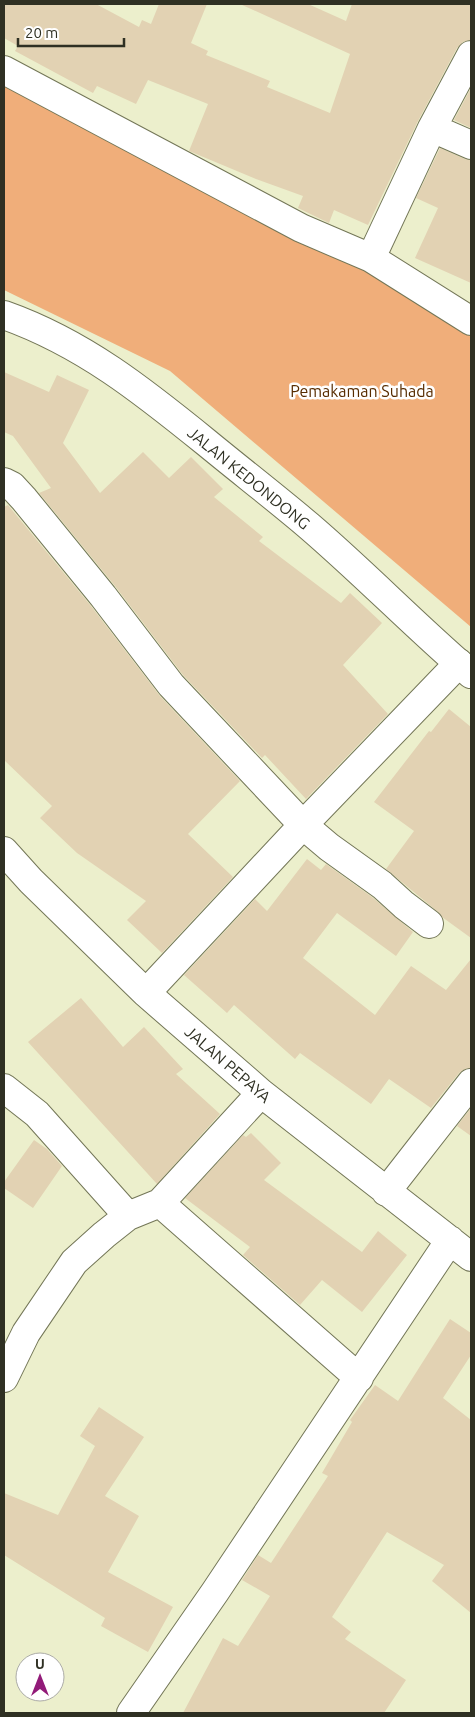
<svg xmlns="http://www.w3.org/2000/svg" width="475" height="1717" viewBox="0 0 475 1717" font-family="Ubuntu,sans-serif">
<rect width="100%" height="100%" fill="#ecefcc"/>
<path fill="#f0ae7a" d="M 4,80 L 391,280 L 471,329 L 471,627 L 170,371 L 4,290 Z"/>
<path fill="#e2d2b3" d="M 4,4 L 96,4 L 139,27 L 142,20 L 151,24 L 159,4 L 207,4 L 191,43 L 208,51 L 206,55 L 270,81 L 267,87 L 330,113 L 350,54 L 240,4 L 308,4 L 346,21 L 352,4 L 471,4 L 471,40 L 463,42 L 457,48 L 418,121 L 368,225 L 334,210 L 329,223 L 298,208 L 303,196 L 256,179 L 189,151 L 208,104 L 148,80 L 136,104 L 97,86 L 93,93 L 15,51 L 18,46 L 4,38 Z
M 471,88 L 471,128 L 454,120 Z
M 440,148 L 465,159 L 471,160 L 471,283 L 415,258 L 438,208 L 416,198 Z
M 4,372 L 49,392 L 57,375 L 89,390 L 63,443 L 100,493 L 143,452 L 169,478 L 191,457 L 223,489 L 214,497 L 263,537 L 259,541 L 341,603 L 350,593 L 382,623 L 343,665 L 388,714 L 306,799 L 265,755 L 262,758 L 183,675 L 115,586 L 39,493 L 51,488 L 13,436 L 4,432 Z
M 8,505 L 91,606 L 160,696 L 240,781 L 188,834 L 233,877 L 162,953 L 127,920 L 146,901 L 77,853 L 40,818 L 52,806 L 4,760 L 4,507 Z
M 449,709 L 471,727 L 471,938 L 442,917 L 438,912 L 386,869 L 414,831 L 374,802 L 429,731 L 431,732 Z
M 307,859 L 321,870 L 326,864 L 372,897 L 413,932 L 396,956 L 337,913 L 303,958 L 375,1015 L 411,966 L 446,990 L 471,959 L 471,1068 L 465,1069 L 459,1073 L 431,1108 L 389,1079 L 371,1104 L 300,1053 L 295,1059 L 234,1005 L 227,1013 L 184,975 L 255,899 L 267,911 Z
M 81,998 L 123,1047 L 144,1027 L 183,1069 L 176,1074 L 220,1114 L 157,1184 L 28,1042 Z
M 471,1108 L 471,1136 L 457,1126 Z
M 251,1133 L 281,1163 L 264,1180 L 362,1252 L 378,1231 L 407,1255 L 362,1312 L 322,1280 L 300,1305 L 243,1255 L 250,1247 L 185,1198 L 243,1135 L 246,1137 Z
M 34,1140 L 47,1149 L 62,1166 L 33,1208 L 4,1188 L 4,1182 Z
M 450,1319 L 471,1333 L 471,1355 L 443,1398 L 471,1420 L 471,1613 L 432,1581 L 444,1565 L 387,1532 L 332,1617 L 351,1632 L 345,1639 L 406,1680 L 384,1713 L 183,1713 L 223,1638 L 238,1646 L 270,1596 L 242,1580 L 258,1555 L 271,1563 L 328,1476 L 322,1473 L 352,1422 L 350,1420 L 375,1385 L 398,1401 Z
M 99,1407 L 144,1437 L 105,1496 L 139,1516 L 108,1572 L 173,1607 L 148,1652 L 101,1626 L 105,1618 L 4,1555 L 4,1493 L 58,1515 L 95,1446 L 80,1436 Z"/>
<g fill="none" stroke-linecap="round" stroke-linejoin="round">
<g stroke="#737657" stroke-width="30">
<path id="minor" d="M 4,70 L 301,228 L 371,258 L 471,321
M 432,128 L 471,145
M 371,258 L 432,128 L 471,55
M 4,482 L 12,486 L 24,499 L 103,596 L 171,685 L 303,825 L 329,847 L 382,885 L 404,905 L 429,924
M 4,851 L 31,881 L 146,993 L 261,1093 L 471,1257
M 146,993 L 303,825 L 459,663
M 4,1088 L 37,1114 L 128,1216
M 386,1192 L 471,1083
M 160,1203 L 359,1378
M 4,1378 L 26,1333 L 74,1262 L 104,1235 L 128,1216 L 160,1203 L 261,1093
M 131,1713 L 215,1592 L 450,1240"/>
</g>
<g stroke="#737657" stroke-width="30">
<path id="tertiary" d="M 4,315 C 83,343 143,391 207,443 C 241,471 276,498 309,526 C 365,574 416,627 471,674"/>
</g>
<use href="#minor" stroke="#fff" stroke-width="28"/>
<use href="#tertiary" stroke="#fff" stroke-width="28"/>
</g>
<g text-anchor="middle" stroke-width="5" stroke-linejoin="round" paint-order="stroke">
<g font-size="16" fill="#572c00" stroke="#fff">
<text x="362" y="397">Pemakaman Suhada</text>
</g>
<g font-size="16" fill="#2f3023" stroke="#fff">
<text transform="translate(249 478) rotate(39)" y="6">JALAN KEDONDONG</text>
<text transform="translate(228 1064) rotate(41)" y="6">JALAN PEPAYA</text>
</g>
</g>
<rect width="475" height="1717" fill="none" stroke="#2f3023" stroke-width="10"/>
<g transform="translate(40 1677)"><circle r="24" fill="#ffffff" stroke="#acaca7"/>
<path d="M0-4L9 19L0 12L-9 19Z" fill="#921b79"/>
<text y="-8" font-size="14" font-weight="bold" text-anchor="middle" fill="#2f3023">U</text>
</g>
<path d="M18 38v8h106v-8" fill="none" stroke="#2f3023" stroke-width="2.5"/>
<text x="25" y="38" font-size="15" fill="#2f3023" stroke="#ffffff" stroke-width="4" paint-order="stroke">20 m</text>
</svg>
